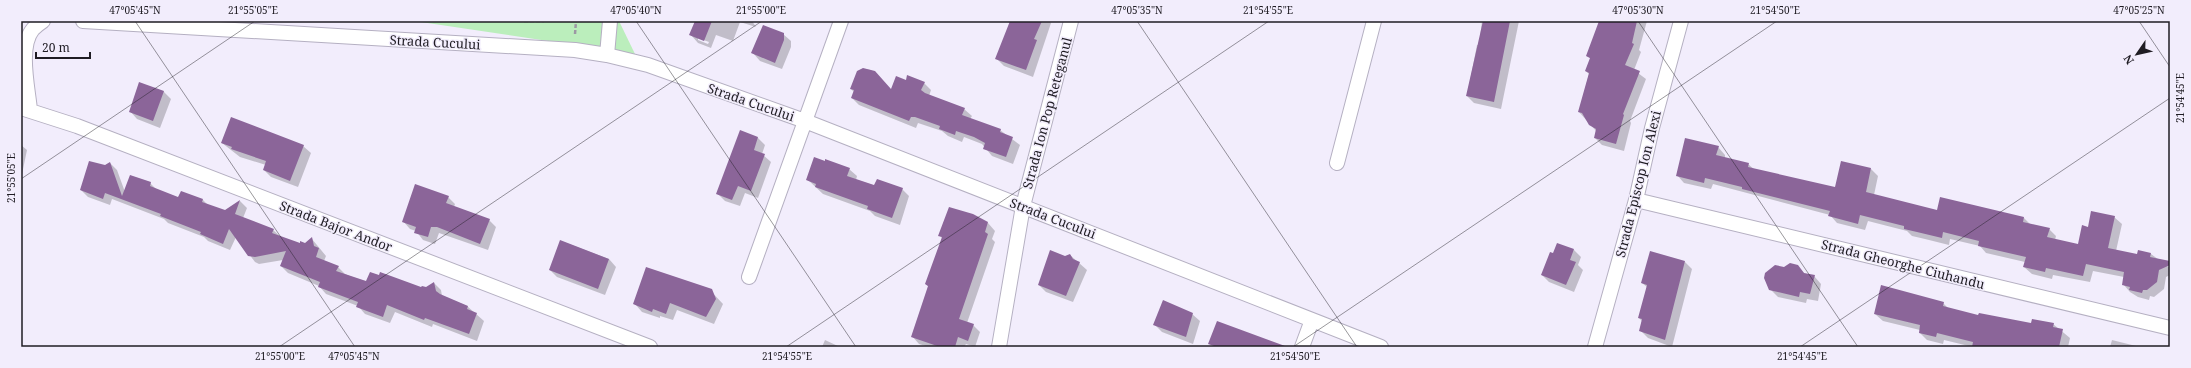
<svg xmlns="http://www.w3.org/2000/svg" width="2191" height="368" viewBox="0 0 2191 368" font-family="'Noto Serif',serif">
<rect width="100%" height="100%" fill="#f2edfc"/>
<path fill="#bbeebc" d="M 414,21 L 619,21 L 635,54 Z"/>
<path fill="#0003" fill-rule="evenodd" d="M 696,21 L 752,21 L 756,27 L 740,22 L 733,41 L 716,35 L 711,48 L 698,43 L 691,35 ZM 698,38 L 709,42 L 708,44 L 698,40 Z
M 1005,21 L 1049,21 L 1051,23 L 1033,77 L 1004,66 L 997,59 L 1010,23 Z
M 1482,21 L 1519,21 L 1501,109 L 1474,103 L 1467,96 L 1477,45 L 1479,45 Z
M 1600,21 L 1647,21 L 1639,50 L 1641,52 L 1634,70 L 1646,79 L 1630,121 L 1631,123 L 1624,151 L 1602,145 L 1595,138 L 1597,132 L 1579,112 L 1589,74 L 1586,71 L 1591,59 L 1587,56 Z
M 783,34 L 791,41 L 791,47 L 782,69 L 760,61 L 753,53 Z
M 863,69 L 871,70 L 892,91 L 906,81 L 924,83 L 931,90 L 929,96 L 964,109 L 972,116 L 970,119 L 1000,130 L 1020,145 L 1013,164 L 992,156 L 982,144 L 964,137 L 962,142 L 948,136 L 942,131 L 918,123 L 916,128 L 859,105 L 852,98 L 854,92 L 851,89 Z
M 140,83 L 164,92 L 171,99 L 160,128 L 137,119 L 130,111 Z
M 741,131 L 758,138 L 765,145 L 762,154 L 771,162 L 758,198 L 745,193 L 740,206 L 725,201 L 717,193 Z
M 222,143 L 303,146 L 311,153 L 298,187 L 271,177 L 264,170 L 266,165 L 240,157 Z
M 21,145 L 27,150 L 21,179 Z
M 1718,147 L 1725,155 L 1725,158 L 1748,164 L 1755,170 L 1836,189 L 1871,169 L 1878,176 L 1874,195 L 1938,211 L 1941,198 L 2024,218 L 2031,225 L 2049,229 L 2056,236 L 2055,240 L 2079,245 L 2089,228 L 2114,217 L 2122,224 L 2116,251 L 2138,255 L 2139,251 L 2151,254 L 2170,268 L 2170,275 L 2166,277 L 2164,289 L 2154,297 L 2150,296 L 2149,300 L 2138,297 L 2130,292 L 2123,284 L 2124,277 L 2093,271 L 2090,282 L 2053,275 L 2052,279 L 2032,274 L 2024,267 L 2025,262 L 1986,253 L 1980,246 L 1950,239 L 1949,245 L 1925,239 L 1912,236 L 1907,231 L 1868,221 L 1865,230 L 1837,223 L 1830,215 L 1713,184 L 1711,189 L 1684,183 L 1677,175 Z
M 110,163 L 117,170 L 125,192 L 150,183 L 157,190 L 179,198 L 203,200 L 208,205 L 225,211 L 240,201 L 247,208 L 243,218 L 273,230 L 281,237 L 300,244 L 305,244 L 312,239 L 326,256 L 324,261 L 338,267 L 345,274 L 366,283 L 421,289 L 426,288 L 434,283 L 441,290 L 442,296 L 467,306 L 484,321 L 477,341 L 433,324 L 432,327 L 395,312 L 390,323 L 365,314 L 358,306 L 326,294 L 319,286 L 288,273 L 281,266 L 283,260 L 259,264 L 255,262 L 236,237 L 230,250 L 208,241 L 204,237 L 168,223 L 164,219 L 112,199 L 110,205 L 88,197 L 81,190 L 105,166 Z
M 849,169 L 857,176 L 856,180 L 875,186 L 902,189 L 909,196 L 900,225 L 875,216 L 870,211 L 823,194 L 807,179 Z
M 448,197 L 455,204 L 454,207 L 489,220 L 496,227 L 488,250 L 439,233 L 435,244 L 423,240 L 416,231 L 410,229 L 403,221 Z
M 988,223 L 995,231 L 992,239 L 995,242 L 967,323 L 973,325 L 980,332 L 975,347 L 966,344 L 964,347 L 929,347 L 919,344 L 912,336 L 929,287 L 926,284 L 943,239 L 939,235 Z
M 561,241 L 609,259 L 616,267 L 605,295 L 557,277 L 550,270 Z
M 1574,250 L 1581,257 L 1578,265 L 1583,270 L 1574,292 L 1549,282 L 1542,275 L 1554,254 Z
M 1070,255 L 1087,270 L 1073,302 L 1046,292 L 1039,285 L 1065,257 Z
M 1685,262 L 1692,269 L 1672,347 L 1648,338 L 1640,330 L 1642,321 L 1639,318 L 1647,287 L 1642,283 Z
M 1797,266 L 1805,274 L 1814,276 L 1821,284 L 1818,301 L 1807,299 L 1806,303 L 1778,297 L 1770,289 L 1784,268 Z
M 708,288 L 723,304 L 714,324 L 677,310 L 673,320 L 660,316 L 660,318 L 642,312 L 635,304 Z
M 1943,303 L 1949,309 L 1979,317 L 2032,324 L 2053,324 L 2070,338 L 2068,347 L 1973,347 L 1944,340 L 1943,344 L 1927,340 L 1920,333 L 1920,330 L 1883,321 L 1875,314 Z
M 1192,314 L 1200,321 L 1193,344 L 1162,332 L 1154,324 Z
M 825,340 L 840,347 L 822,347 Z
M 2112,340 L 2140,347 L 2110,347 Z"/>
<path fill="#8b6599" d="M 695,21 L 712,21 L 704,41 L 689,35 Z
M 1010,21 L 1042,21 L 1034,39 L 1037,40 L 1026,70 L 995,59 Z
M 1483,21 L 1510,21 L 1494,102 L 1466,96 Z
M 1599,21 L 1637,21 L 1632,43 L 1634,44 L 1625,65 L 1640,71 L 1623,114 L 1624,115 L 1616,144 L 1594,138 L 1596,129 L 1589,125 L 1582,113 L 1578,112 L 1589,73 L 1585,71 L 1590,58 L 1586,56 Z
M 763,25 L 784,33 L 784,40 L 775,63 L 751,53 Z
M 863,68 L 875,71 L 891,89 L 896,76 L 906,80 L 907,75 L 925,82 L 921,90 L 925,93 L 965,108 L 962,115 L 1001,129 L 1000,132 L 1013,137 L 1006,157 L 983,149 L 985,143 L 974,137 L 956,131 L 955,135 L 939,129 L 940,126 L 915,117 L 911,117 L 909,121 L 851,98 L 854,90 L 850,89 L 857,71 Z
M 139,82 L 164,91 L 153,121 L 129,112 Z
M 231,117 L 304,145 L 290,181 L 263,170 L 266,161 L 231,149 L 232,147 L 221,143 Z
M 740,130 L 758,137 L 754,150 L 765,154 L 751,191 L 738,186 L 732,200 L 716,194 Z
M 1685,138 L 1719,146 L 1716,155 L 1749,163 L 1748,167 L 1835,187 L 1841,161 L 1871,168 L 1866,192 L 1937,210 L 1940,197 L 2024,217 L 2023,222 L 2050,228 L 2047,237 L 2078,244 L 2082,225 L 2088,227 L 2091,211 L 2115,216 L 2108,248 L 2137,254 L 2138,250 L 2151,253 L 2150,257 L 2170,261 L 2170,265 L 2159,270 L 2157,282 L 2147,290 L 2143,290 L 2142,293 L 2129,290 L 2130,287 L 2122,285 L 2124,272 L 2086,264 L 2083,276 L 2046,268 L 2045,272 L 2023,267 L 2026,257 L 1978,246 L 1979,241 L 1943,232 L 1942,238 L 1917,232 L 1904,229 L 1904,226 L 1860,215 L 1858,224 L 1828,216 L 1830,211 L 1742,189 L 1742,187 L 1705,178 L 1704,183 L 1676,176 Z
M 814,157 L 825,161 L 825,159 L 850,168 L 847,176 L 874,185 L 877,179 L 903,188 L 892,218 L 867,209 L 868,206 L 815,187 L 816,184 L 806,180 Z
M 89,161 L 105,165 L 110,162 L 122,196 L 130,175 L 151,182 L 150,186 L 178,197 L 181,191 L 203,199 L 202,202 L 225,210 L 240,200 L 235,214 L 274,229 L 272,233 L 300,243 L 300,241 L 305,243 L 312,237 L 314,246 L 319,248 L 316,257 L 339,266 L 336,271 L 366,281 L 370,272 L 379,275 L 380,272 L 421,287 L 422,286 L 426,287 L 434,282 L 436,291 L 440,294 L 468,306 L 467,309 L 477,313 L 469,334 L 425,318 L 424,320 L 387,305 L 383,317 L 356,307 L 358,302 L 318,287 L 320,282 L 280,266 L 286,251 L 255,257 L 248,256 L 229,229 L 223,244 L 200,234 L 201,232 L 160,216 L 161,214 L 105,193 L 103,199 L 80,190 Z
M 415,184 L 449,196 L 446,203 L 490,219 L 480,244 L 437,227 L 431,227 L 428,237 L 414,233 L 416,227 L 402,222 Z
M 949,207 L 973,214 L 988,222 L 985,232 L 988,234 L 959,319 L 974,324 L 968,341 L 958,337 L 955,347 L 940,347 L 911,337 L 928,286 L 925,284 L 942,237 L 938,236 Z
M 560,240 L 609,259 L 598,289 L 549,270 Z
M 1557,243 L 1574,249 L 1570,260 L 1576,262 L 1566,285 L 1541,275 L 1550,252 L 1553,253 Z
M 1050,250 L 1065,256 L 1070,254 L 1073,259 L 1080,262 L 1066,296 L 1038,285 Z
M 1650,251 L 1685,261 L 1665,340 L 1639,331 L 1642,319 L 1638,318 L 1647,285 L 1641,283 Z
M 1790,263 L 1798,265 L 1804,273 L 1815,275 L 1810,294 L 1800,292 L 1799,297 L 1769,290 L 1764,278 L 1765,273 L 1775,265 L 1784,267 Z
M 646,267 L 712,289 L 716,299 L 706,317 L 670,303 L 666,314 L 653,309 L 652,312 L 633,304 Z
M 1881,285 L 1944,302 L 1943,306 L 1978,315 L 1979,313 L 2031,323 L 2032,319 L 2054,323 L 2053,327 L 2063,329 L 2059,347 L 1972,347 L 1973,342 L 1937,333 L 1936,337 L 1919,333 L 1920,325 L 1874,314 Z
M 1163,300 L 1193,313 L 1186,337 L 1153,325 Z
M 1217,321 L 1285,346 L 1285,347 L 1217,347 L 1208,344 Z"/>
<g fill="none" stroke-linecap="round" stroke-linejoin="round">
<g stroke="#b5b0c2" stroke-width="16">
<path id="street" d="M 83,21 L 575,50 L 607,55 L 648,65 L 805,121 L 1381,347
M 607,55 L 610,21
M 21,108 L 77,126 L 650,347
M 30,110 C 28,88 18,47 33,29 C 36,26 40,23 43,21
M 1337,163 L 1374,21
M 1636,200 L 2170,328
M 749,277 L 841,21
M 999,347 L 1023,206 L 1071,21
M 1302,347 L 1312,320
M 1595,347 L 1636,200 L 1652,128 L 1681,21"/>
</g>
<path stroke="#9c98a4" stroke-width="2.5" stroke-dasharray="4 2" stroke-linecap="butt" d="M 524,21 L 544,21
M 575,34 L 576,21"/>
<use href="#street" stroke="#fff" stroke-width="14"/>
</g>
<path fill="none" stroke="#1f1c23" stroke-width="1" stroke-opacity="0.45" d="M 135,21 L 355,347M 636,21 L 856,347M 1137,21 L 1357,347M 1638,21 L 1858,347M 2139,21 L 2170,67M 21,179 L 255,21M 279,347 L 762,21M 786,347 L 1269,21M 1293,347 L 1777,21M 1800,347 L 2170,98"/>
<g text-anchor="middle" stroke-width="3" stroke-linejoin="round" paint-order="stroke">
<g font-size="13" fill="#1f1c23" stroke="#f2edfc">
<text transform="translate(435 42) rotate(3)" y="5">Strada Cucului</text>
<text transform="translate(751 102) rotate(19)" y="5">Strada Cucului</text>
<text transform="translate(1047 113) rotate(-75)" y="5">Strada Ion Pop Reteganul</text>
<text transform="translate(1638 184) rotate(-76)" y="5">Strada Episcop Ion Alexi</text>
<text transform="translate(1053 218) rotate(21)" y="5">Strada Cucului</text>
<text transform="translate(336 226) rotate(21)" y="5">Strada Bajor Andor</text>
<text transform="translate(1903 264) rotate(14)" y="5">Strada Gheorghe Ciuhandu</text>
</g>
</g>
<rect width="2191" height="368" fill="none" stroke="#f2edfc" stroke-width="44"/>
<g transform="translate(2137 54) rotate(236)" stroke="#f2edfc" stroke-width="3" paint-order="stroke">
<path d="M0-3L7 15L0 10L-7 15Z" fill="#1f1c23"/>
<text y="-6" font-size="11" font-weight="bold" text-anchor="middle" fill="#1f1c23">N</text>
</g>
<path d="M36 52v6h54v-6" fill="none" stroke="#1f1c23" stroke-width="2"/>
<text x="42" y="52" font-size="12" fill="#1f1c23" stroke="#f2edfc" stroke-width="3" paint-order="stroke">20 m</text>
<rect x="22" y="22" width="2147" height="324" fill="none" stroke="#1f1c23" stroke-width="1.5"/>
<g font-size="10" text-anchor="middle" fill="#1f1c23">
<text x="135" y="14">47°05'45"N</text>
<text x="253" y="14">21°55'05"E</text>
<text x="636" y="14">47°05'40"N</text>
<text x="761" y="14">21°55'00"E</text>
<text x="1137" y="14">47°05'35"N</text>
<text x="1268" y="14">21°54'55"E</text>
<text x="1638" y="14">47°05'30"N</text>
<text x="1775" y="14">21°54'50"E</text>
<text x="2139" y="14">47°05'25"N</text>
<text transform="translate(2180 98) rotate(-90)" y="4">21°54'45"E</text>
<text transform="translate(11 178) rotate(-90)" y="4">21°55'05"E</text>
<text x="280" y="360">21°55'00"E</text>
<text x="354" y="360">47°05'45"N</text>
<text x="787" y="360">21°54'55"E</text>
<text x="1295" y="360">21°54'50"E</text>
<text x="1802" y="360">21°54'45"E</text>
</g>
</svg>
